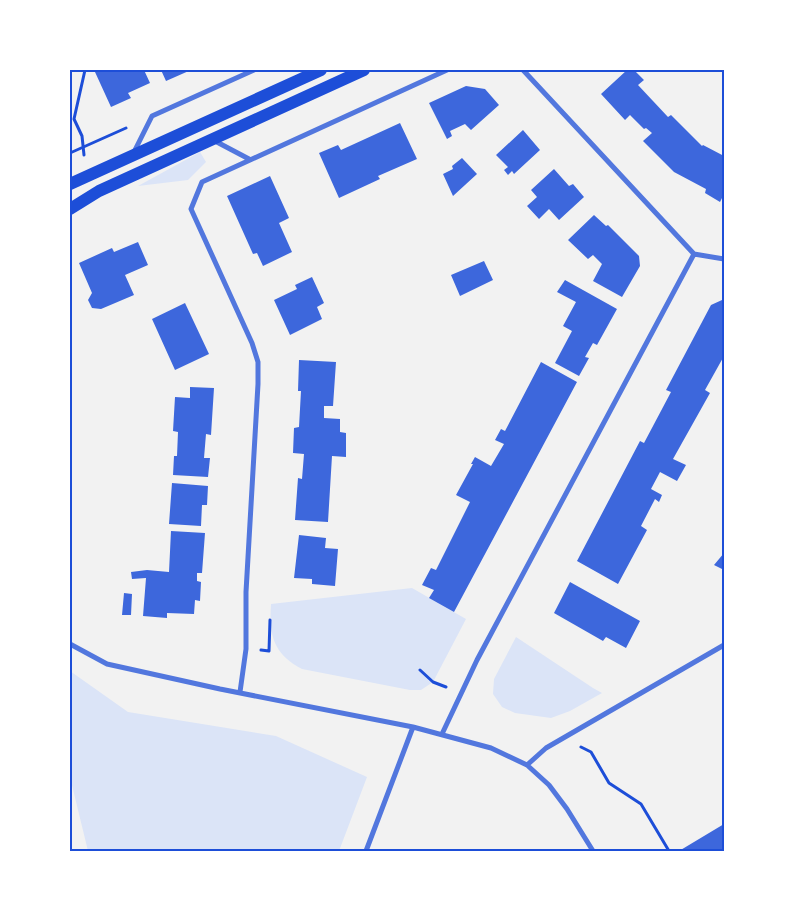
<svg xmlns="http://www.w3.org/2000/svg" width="794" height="921" viewBox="0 0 794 921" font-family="Jost,sans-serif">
<rect width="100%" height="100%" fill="#f2f2f2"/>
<path fill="#dbe4f7" d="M 200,152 L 206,162 L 188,180 L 138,186 Z
M 412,588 L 466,619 L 433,682 L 421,690 L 410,690 L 302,669 C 273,654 269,635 271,604 Z
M 516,637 L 593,688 L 602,693 L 570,711 L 551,718 L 515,713 L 502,707 L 493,694 L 494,679 Z
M 70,671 L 128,712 L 276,736 L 367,777 L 339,851 L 88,851 L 70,777 Z"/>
<path fill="#3d67dc" d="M 100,70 L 144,70 L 150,83 L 128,93 L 131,98 L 111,107 L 95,72 Z
M 161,70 L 191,70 L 166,81 Z
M 627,70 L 634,70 L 644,80 L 638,85 L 668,117 L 671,115 L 702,146 L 703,145 L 724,156 L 724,199 L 722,198 L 720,202 L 705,193 L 706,189 L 674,172 L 643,141 L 652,133 L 646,128 L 644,129 L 630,115 L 625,120 L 601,94 Z
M 466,86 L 485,89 L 499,105 L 471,130 L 465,124 L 450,131 L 452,136 L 447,139 L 429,103 Z
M 400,123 L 417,159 L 378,176 L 380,179 L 339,198 L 319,153 L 338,145 L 341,150 Z
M 523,130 L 540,150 L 514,174 L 512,171 L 508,175 L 504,170 L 508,167 L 496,155 Z
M 462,158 L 477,174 L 453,196 L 443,174 L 453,169 L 452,166 Z
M 554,169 L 569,186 L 573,184 L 584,197 L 559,220 L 549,209 L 539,219 L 527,206 L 537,197 L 531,190 Z
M 270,176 L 289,218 L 279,223 L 292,252 L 263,266 L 257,253 L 253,254 L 227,196 Z
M 594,215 L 606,226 L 608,225 L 639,256 L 640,266 L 622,297 L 593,281 L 602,264 L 593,255 L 588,259 L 568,240 Z
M 138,242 L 148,265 L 125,275 L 134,295 L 101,309 L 92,308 L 88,300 L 92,293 L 79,263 L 112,248 L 114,252 Z
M 484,261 L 493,280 L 460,296 L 451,275 Z
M 312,277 L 324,303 L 317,307 L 322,319 L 290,335 L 274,300 L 297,289 L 295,285 Z
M 565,280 L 617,309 L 597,345 L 593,343 L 585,357 L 589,358 L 579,376 L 555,363 L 572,331 L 563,326 L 576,302 L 557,292 Z
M 722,300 L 724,300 L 724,356 L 705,390 L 710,393 L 673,459 L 686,465 L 677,481 L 660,472 L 651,489 L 662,495 L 659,502 L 655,499 L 641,526 L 647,530 L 618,584 L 577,561 L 640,441 L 644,443 L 671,392 L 666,390 L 711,305 Z
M 185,303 L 209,354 L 175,370 L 152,319 Z
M 299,360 L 336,362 L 333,406 L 324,406 L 324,418 L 340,419 L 340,432 L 346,433 L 346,457 L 332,456 L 328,522 L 295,520 L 298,478 L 302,479 L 304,454 L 293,453 L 294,428 L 299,427 L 301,391 L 298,391 Z
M 541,362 L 577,382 L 454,612 L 429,598 L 434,590 L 422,585 L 431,568 L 436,570 L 470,502 L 456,495 L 473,464 L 471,464 L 475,457 L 491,466 L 504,444 L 495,440 L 501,429 L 505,431 Z
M 190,387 L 214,388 L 211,435 L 206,434 L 204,458 L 210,458 L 208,477 L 173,475 L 174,456 L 177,456 L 178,432 L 173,431 L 175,397 L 190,398 Z
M 172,483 L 208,486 L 207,505 L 202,505 L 201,526 L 169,524 Z
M 171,531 L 205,533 L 202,573 L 197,573 L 197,581 L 201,582 L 200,601 L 195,600 L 194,614 L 167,613 L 167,618 L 143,616 L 146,578 L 132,579 L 131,572 L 147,570 L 169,572 Z
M 299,535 L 326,538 L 325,548 L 338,549 L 335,586 L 312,584 L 312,579 L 294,578 Z
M 724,553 L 724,570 L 714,565 Z
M 570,582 L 640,621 L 626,648 L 606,637 L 603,641 L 554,613 Z
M 124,593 L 132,594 L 131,615 L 122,615 Z
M 724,824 L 724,851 L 679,851 Z"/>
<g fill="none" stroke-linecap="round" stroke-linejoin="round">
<path stroke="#1d4ed8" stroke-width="3" d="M 70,153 L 126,128
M 84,155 L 82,136 L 74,119 L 85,70
M 261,650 L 269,651 L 270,620
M 420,670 L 433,682 L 446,687
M 581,747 L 591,752 L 609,783 L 641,804 L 669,851"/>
<path stroke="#5277de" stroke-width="5" d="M 523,70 L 694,254 L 724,259
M 213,140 L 249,159
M 134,152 L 152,116 L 254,70
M 70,644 L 107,664 L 220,689 L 413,727 L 491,748 L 527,765 L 549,785 L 567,809 L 593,851
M 240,692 L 246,649 L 246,592 L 258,384 L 258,362 L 252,343 L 191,209 L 202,182 L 447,70
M 442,734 L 477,660 L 694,254
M 527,765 L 546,748 L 724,645
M 366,851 L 413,727"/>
<path stroke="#1d4ed8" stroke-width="12" d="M 70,184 L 321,70
M 70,209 L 99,191 L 364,70"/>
</g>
<rect width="794" height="921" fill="none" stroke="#ffffff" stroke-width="142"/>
<rect x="71" y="71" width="652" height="779" fill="none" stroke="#1d4ed8" stroke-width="2"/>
</svg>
